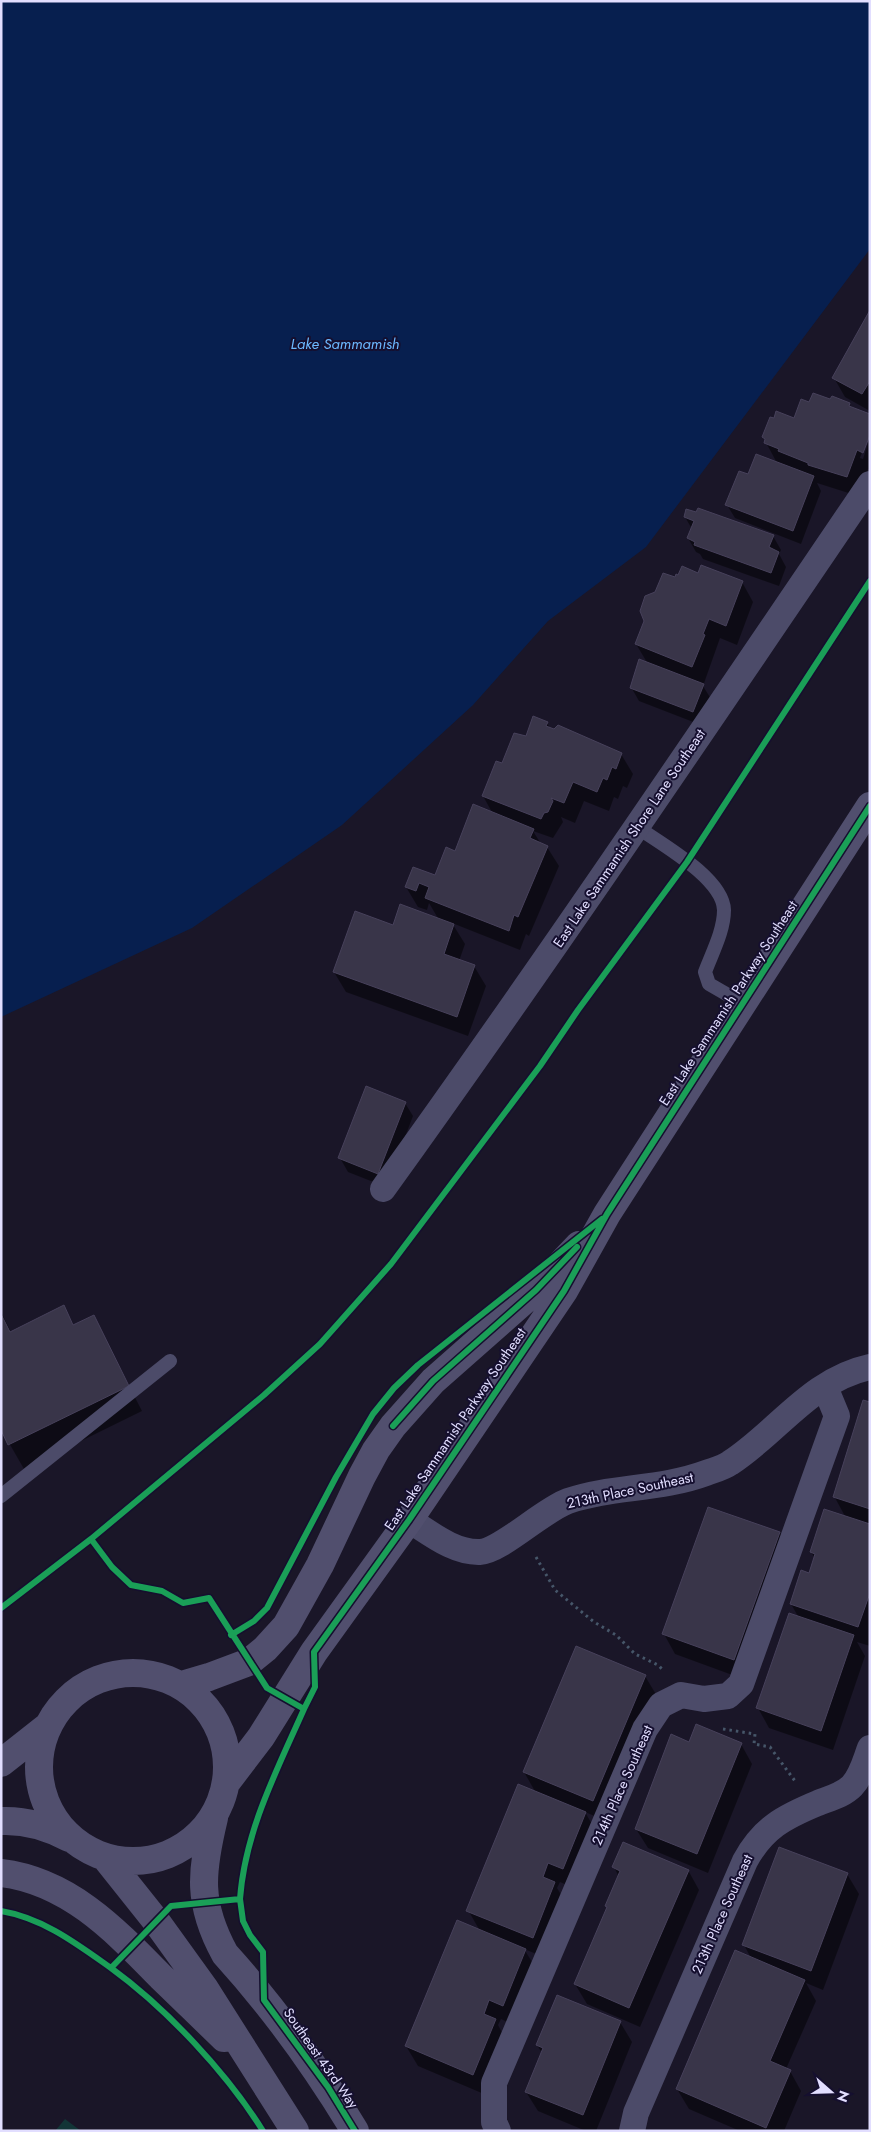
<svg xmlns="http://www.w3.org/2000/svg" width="871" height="2132" viewBox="0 0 871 2132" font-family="Jost,sans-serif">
<rect width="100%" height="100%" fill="#1a1628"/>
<path fill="#123537" d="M 65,2119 L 81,2131 L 55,2131 Z"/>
<path fill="#071f4f" d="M 1,1 L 870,1 L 870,249 L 646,547 L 548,621 L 473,705 L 342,825 L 192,928 L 1,1017 Z"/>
<path fill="#0007" d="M 870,313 L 870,411 L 845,397 L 834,378 Z
M 831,401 L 849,404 L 870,429 L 860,458 L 863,459 L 870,437 L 870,470 L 868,469 L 858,496 L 817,483 L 821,491 L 801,544 L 735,518 L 727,505 L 749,476 L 777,463 L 763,437 L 795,419 L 810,404 Z
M 685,517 L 773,536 L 781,550 L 779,554 L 786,567 L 779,586 L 703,559 L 700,554 L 696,552 L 688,538 L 692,529 Z
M 699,574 L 742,582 L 753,602 L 737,645 L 720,638 L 703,686 L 711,699 L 701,725 L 639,701 L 631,687 L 648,664 L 636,644 L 656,592 L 676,579 Z
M 547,723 L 551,730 L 621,754 L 633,774 L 627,788 L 623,786 L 618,799 L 614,797 L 609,811 L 584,801 L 575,823 L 561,817 L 563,822 L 553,838 L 533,831 L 541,844 L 547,847 L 559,866 L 529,936 L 526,934 L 520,950 L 452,923 L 465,944 L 459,961 L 474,966 L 486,986 L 468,1036 L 346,992 L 334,972 L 393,926 L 439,920 L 429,903 L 427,910 L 418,907 L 406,887 L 435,877 L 455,852 L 493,814 L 483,796 L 503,764 L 527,737 Z
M 405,1103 L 413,1116 L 386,1187 L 348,1172 L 340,1158 Z
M 63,1307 L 74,1326 L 93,1316 L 142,1411 L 24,1469 L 1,1429 L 1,1312 L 11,1332 Z
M 870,1404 L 870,1646 L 857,1642 L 865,1656 L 833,1750 L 769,1728 L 758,1708 L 799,1618 L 791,1604 L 809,1575 L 815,1558 L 811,1552 L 846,1518 L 834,1496 Z
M 709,1508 L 780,1533 L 791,1553 L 746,1680 L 675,1654 L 664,1634 Z
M 645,1676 L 657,1696 L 604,1820 L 585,1812 L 597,1833 L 574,1888 L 560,1882 L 557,1888 L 566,1903 L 544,1957 L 524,1949 L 537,1970 L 514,2025 L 501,2019 L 498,2025 L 506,2040 L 484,2094 L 418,2066 L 406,2046 L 480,1931 L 468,1910 L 536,1793 L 524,1772 Z
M 672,1736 L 689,1743 L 741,1744 L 752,1764 L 708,1873 L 648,1848 L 636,1829 Z
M 614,1867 L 688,1870 L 699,1890 L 640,2027 L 587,2004 L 575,1984 L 608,1908 L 619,1877 Z
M 847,1874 L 859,1894 L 823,1990 L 806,1983 L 816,2001 L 786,2069 L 790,2071 L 801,2091 L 784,2131 L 740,2131 L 689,2109 L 677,2089 L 751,1958 L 744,1945 Z
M 620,2022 L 632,2042 L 596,2131 L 586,2131 L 538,2111 L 526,2092 L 542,2053 L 537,2045 Z"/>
<path fill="#393549" stroke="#47415b" d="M 870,310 L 870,381 L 862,394 L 832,378 Z
M 813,393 L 830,399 L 832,396 L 850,403 L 849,406 L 870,414 L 870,435 L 863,453 L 857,450 L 847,477 L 808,465 L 808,463 L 778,451 L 779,449 L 764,443 L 765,439 L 762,437 L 770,417 L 774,418 L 776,411 L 794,418 L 801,399 L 809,402 Z
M 756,454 L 814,476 L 793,531 L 725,505 L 739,471 L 748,474 Z
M 698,508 L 774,535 L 769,547 L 779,552 L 771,573 L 694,545 L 695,542 L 687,538 L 694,521 L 684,517 L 686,509 L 696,512 Z
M 701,565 L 743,581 L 726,626 L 709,619 L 703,634 L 705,635 L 692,667 L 635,644 L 644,621 L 640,611 L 645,596 L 655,592 L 663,573 L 675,577 L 676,574 L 678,575 L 682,566 L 698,573 Z
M 639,659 L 704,684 L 693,712 L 630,688 Z
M 533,716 L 548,722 L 546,726 L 554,729 L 558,725 L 622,753 L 616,769 L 612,767 L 607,780 L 603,778 L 597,792 L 573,782 L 564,803 L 551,798 L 553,801 L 548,812 L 544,813 L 541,819 L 482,796 L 496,761 L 502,763 L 514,733 L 526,736 Z
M 473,804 L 534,829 L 530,838 L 548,846 L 518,917 L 514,915 L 509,931 L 425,898 L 429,887 L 419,883 L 416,891 L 405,887 L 413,867 L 435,875 L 446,847 L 455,851 Z
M 400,904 L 454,924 L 444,954 L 475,965 L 457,1017 L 333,972 L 355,911 L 393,925 Z
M 366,1086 L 406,1102 L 378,1174 L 338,1158 Z
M 64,1305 L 73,1325 L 94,1315 L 129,1386 L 8,1445 L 1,1430 L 1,1314 L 10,1332 Z
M 863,1400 L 870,1402 L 870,1509 L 833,1497 Z
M 708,1507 L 780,1532 L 734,1660 L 662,1634 Z
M 824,1509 L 870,1524 L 870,1593 L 858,1627 L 790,1604 L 801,1570 L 809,1573 L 815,1554 L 810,1552 Z
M 789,1613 L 854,1635 L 821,1731 L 756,1708 Z
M 576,1646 L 646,1675 L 593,1801 L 523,1772 Z
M 696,1724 L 742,1743 L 697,1854 L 635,1829 L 671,1734 L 689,1742 Z
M 518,1784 L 586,1812 L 563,1869 L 548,1863 L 543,1877 L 555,1882 L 533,1938 L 466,1911 Z
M 623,1842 L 689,1870 L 629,2008 L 574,1984 L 607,1907 L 605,1906 L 620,1871 L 612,1867 Z
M 779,1847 L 848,1873 L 811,1971 L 742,1945 Z
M 457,1920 L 526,1949 L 503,2006 L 489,2000 L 484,2014 L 496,2019 L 473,2075 L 405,2046 Z
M 735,1950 L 805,1980 L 770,2061 L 791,2070 L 766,2128 L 676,2089 Z
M 557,1995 L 621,2021 L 583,2115 L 525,2092 L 543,2048 L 536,2045 Z"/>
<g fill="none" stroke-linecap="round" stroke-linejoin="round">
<path stroke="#465669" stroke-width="3" stroke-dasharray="2.5 4" stroke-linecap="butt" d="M 536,1557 L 555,1590 L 594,1622 L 616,1635 L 635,1654 L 658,1665 L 663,1670
M 723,1729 L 755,1734 L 754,1744 L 770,1747 L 795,1781"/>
<path stroke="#4c4b69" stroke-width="14" d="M 637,827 C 661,844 723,878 724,910 C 724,931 712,953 705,972 L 709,984 L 742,1003
M 1,1496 L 170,1361"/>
<path stroke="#4c4b69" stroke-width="26" d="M 383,1189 C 550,957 709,721 870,484
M 409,1520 C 430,1533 454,1553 480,1552 C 501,1551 543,1510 568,1501 C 612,1486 660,1490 706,1473 C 714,1470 723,1468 730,1463 C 778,1432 810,1380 870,1367
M 498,2131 L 494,2122 L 494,2083 L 645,1729 L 661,1705 L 681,1695 L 704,1699 L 728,1696 L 741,1684 L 837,1416 L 825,1387
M 632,2131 L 636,2113 L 745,1861 C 763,1828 784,1817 818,1803 C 831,1798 843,1795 852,1786 C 862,1775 865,1761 870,1748"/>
<path stroke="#514f6e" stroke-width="28" d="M39 1767a94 94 0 1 1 188 0a94 94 0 1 1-188 0Z
M 182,1685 L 209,1677 L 249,1662 L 265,1649 L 286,1626 L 320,1565 L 362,1476 L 376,1450 L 393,1426 L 433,1381 L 536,1290 L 579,1245
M 1,1763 L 48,1726
M 226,1783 L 261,1737 L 314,1652 L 409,1520 L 564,1291 L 607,1214 L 870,806
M 214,1818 C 201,1872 197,1903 225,1954 C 274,2008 317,2068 355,2131
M 1,1821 C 26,1820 47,1826 69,1838
M 105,1857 L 156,1921 L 205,1989 L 295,2131
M 1,1873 C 69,1881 116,1931 161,1977 C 182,1997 203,2018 224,2038"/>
<g stroke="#150f2f" stroke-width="9">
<path id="cycleway" d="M 393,1426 L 433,1381 L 536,1290 L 577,1247
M 1,1608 L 91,1539 L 264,1395 L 320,1344 L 391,1264 L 540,1066 L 578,1010 L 687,862 L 870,581
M 231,1635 L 254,1621 L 267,1608 L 336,1477 L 373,1414 L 394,1388 L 418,1365 L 602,1219
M 304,1709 L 315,1687 L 314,1652 L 409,1520 L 564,1291 L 607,1214 L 870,806
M 240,1899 L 243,1921 L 250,1935 L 263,1952 L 264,2000 L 328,2087 L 355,2131
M 1,1911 C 43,1918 77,1944 111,1968 L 171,1906 L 240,1899 C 245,1831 277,1770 304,1709 L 267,1688 L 209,1598 L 183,1603 L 162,1591 L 131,1585 L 112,1567 L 91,1539
M 111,1968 C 166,2008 227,2073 263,2131"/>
</g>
<use href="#cycleway" stroke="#1a9f57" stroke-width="6"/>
</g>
<g text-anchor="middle" stroke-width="4" stroke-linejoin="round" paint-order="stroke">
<g font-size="14" fill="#e2deff" stroke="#150f2f">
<text transform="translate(629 838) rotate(-56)" y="5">East Lake Sammamish Shore Lane Southeast</text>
<text transform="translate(728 1003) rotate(-57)" y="5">East Lake Sammamish Parkway Southeast</text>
<text transform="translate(455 1429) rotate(-56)" y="5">East Lake Sammamish Parkway Southeast</text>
<text transform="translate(630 1490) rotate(-12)" y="5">213th Place Southeast</text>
<text transform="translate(622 1785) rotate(-66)" y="5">214th Place Southeast</text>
<text transform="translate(722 1914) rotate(-66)" y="5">213th Place Southeast</text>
<text transform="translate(321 2058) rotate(55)" y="5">Southeast 43rd Way</text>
</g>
<g font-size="15" font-style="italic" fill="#6cb8ff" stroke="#150f2f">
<text x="345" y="349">Lake Sammamish</text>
</g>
</g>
<rect width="871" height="2132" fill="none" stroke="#e2deff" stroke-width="5"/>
<g transform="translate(831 2092) rotate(110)" stroke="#150f2f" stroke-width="4" paint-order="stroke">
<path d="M0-4L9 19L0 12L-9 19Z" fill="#e2deff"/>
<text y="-8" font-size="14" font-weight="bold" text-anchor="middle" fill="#e2deff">N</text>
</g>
</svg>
